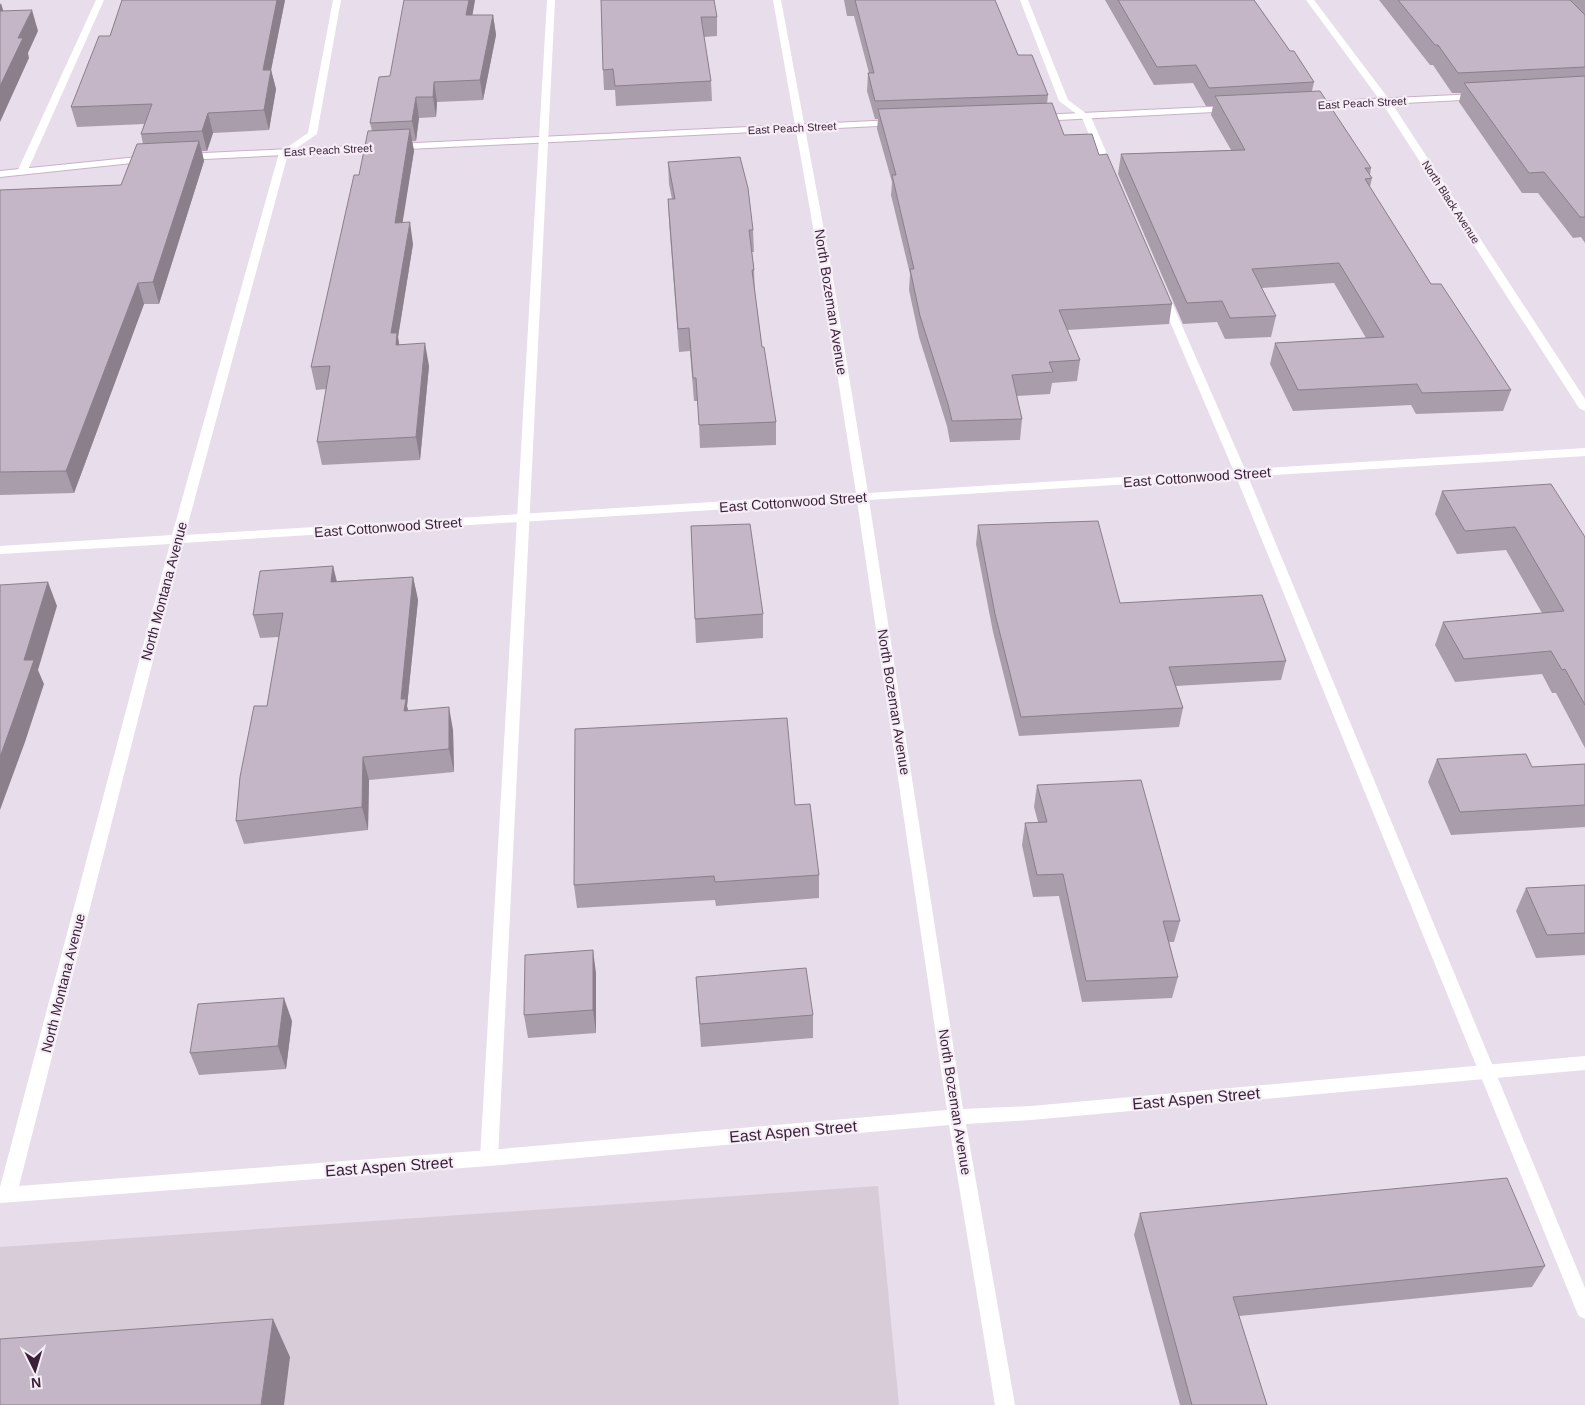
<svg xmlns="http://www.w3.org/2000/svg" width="1585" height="1405" viewBox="0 0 1585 1405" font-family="Arial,sans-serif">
<rect width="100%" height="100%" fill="#e8ddea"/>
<path fill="#d8ccd9" d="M 878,1186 L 899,1405 L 0,1405 L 0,1247 Z"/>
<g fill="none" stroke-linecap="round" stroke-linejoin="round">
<g stroke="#c9b1c9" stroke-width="2">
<path id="secondary" d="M 1477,94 L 1482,97 L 1480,99 L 1311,108 L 1306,105 L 1311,102 Z
M 1230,106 L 1233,107 L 1233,111 L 1039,121 L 1034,118 L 1039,115 Z
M 895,120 L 898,121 L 898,125 L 185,160 L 180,157 L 185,154 Z
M 148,156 L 151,157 L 151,161 L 0,177 L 0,171 Z"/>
</g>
<path fill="#fff" fill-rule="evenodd" d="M 96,0 L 104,0 L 27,172 L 25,174 L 19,174 L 17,172 Z
M 547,0 L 555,0 L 498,1158 L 495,1163 L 489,1166 L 483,1163 L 480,1158 Z
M 1020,0 L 1028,0 L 1068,100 L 1091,117 L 1114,170 L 1112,172 L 1109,173 L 1104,170 L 1082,118 L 1059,101 Z
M 1164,293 L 1169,296 L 1247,474 L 1585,1288 L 1585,1319 L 1579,1316 L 1576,1310 L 1235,474 L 1159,296 Z"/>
<path fill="#fff" fill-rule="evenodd" d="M 333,0 L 341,0 L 317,134 L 288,154 L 185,535 L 856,493 L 822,278 L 773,0 L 781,0 L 833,278 L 868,493 L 1585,448 L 1585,456 L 869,500 L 963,1109 L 1031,1106 L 1585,1056 L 1585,1070 L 1031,1120 L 966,1124 L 1015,1405 L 995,1405 L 949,1125 L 489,1166 L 0,1203 L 0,1187 L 170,544 L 0,554 L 0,546 L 172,535 L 279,153 L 308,133 ZM 857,501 L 947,1110 L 489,1150 L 19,1186 L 183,543 Z
M 1306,0 L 1314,0 L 1391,102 L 1585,399 L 1585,411 L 1579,408 L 1382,103 Z"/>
<use href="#secondary" fill="#fff" fill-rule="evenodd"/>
</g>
<path fill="#a99dab" d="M 122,0 L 285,0 L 271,70 L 276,89 L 269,130 L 213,133 L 207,151 L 202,151 L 204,161 L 159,304 L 144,304 L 74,493 L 0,495 L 0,190 L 121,185 L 143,144 L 141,134 L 144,124 L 77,127 L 71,107 L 110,36 Z
M 475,0 L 472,15 L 493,15 L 496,35 L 483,100 L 437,102 L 436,117 L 419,118 L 416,141 L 412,141 L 414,151 L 402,222 L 413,244 L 398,337 L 399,345 L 429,366 L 420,460 L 322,465 L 317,442 L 326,389 L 316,390 L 311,367 L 359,175 L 372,131 L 370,123 L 390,76 Z
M 601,0 L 717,17 L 717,36 L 704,37 L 711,81 L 712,101 L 616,106 L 615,90 L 604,90 L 603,70 Z
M 844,0 L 999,0 L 995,0 L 1018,55 L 1048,95 L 1047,104 L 1064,135 L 1099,155 L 1172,304 L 1169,324 L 1067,330 L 1080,360 L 1077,381 L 1052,383 L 1050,394 L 1017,396 L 1022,419 L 1020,440 L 950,442 L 947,426 L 919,337 L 909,290 L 910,274 L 891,195 L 892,182 L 877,129 L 878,119 L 875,119 L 867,91 L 868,73 L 869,73 L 854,16 L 847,16 Z
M 1105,0 L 1254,0 L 1290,51 L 1314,82 L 1312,91 L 1371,168 L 1370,175 L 1372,178 L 1370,187 L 1431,284 L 1511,390 L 1503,411 L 1416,414 L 1411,405 L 1293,411 L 1270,364 L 1275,343 L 1366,338 L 1334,283 L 1262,288 L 1276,316 L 1271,337 L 1225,339 L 1217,322 L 1183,324 L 1118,174 L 1121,154 L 1231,150 L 1211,115 L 1213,106 L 1206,106 L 1193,83 L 1154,85 Z
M 1379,0 L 1585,0 L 1585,243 L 1581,237 L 1573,238 L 1538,193 L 1522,193 L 1459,102 L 1461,93 L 1452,93 L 1433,65 L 1430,65 Z
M 668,162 L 753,230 L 754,252 L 752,252 L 754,270 L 755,293 L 762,347 L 776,422 L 776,445 L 700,448 L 698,401 L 694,401 L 690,351 L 679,352 L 669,221 L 668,199 L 672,199 L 669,184 Z
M 1442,491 L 1585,537 L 1585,748 L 1556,693 L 1552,693 L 1542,674 L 1455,682 L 1435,645 L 1443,622 L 1542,613 L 1506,550 L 1457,554 L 1435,514 Z
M 978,525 L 1120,603 L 1286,661 L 1281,680 L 1176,686 L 1183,708 L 1179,727 L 1019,736 L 993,632 L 976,544 Z
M 691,526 L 763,614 L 763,638 L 696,643 Z
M 333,566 L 337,581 L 413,577 L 418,600 L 407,706 L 408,711 L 453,730 L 454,772 L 369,780 L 368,830 L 244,844 L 236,821 L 267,706 L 279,637 L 260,638 L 253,615 Z
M 1437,759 L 1532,767 L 1585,764 L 1585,827 L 1451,835 L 1428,782 Z
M 1037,785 L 1180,921 L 1174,942 L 1169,942 L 1178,977 L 1172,998 L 1082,1002 L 1059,896 L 1033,897 L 1022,845 L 1025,823 L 1038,822 L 1034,807 Z
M 795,805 L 819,875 L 819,898 L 716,906 L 715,900 L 577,908 L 574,885 Z
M 1585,885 L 1585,955 L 1536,958 L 1516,911 L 1526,888 Z
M 596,973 L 596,1033 L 528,1038 L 524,1015 Z
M 696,977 L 813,1015 L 813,1038 L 701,1047 Z
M 292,1021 L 286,1069 L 199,1075 L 190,1053 Z
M 1140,1213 L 1545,1266 L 1532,1287 L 1239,1316 L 1267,1405 L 1180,1405 L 1134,1235 Z"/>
<path fill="#8a7f8b" d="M 277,0 L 285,0 L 267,90 L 263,70 Z
M 469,0 L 475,0 L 469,35 L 466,15 Z
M 1,3 L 7,24 L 0,22 L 0,5 Z
M 32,10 L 38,31 L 28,53 L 29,58 L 0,122 L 0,86 L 18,38 Z
M 493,15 L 496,35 L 483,100 L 480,80 Z
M 271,70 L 276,89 L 269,130 L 264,110 Z
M 434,82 L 437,102 L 436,117 L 433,97 Z
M 416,97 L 419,118 L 416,141 L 412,121 Z
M 208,113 L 213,133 L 207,151 L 202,131 Z
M 410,129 L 414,151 L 399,245 L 395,223 Z
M 199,141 L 204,161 L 159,304 L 153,282 Z
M 410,222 L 413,244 L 398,337 L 401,356 L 391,333 Z
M 138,283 L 144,304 L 74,493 L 66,471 Z
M 425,343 L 429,366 L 420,460 L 416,437 Z
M 333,566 L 338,589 L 331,582 Z
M 413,577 L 418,600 L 407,706 L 411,722 L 409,734 L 401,699 Z
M 48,582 L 57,606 L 38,670 L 44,684 L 25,742 L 0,810 L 0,757 L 24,660 Z
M 449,707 L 453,730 L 454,772 L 449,749 Z
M 363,757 L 369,780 L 368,830 L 362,807 Z
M 593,950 L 596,973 L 596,1033 L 593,1010 Z
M 284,998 L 292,1021 L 286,1069 L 278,1046 Z
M 273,1319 L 290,1357 L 284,1405 L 261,1405 Z"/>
<path fill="#c5b6c7" stroke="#8a7f8b" d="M 122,0 L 277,0 L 263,70 L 271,70 L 264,110 L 208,113 L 202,131 L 141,134 L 152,104 L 71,107 L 99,36 L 110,36 Z
M 404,0 L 469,0 L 466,15 L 493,15 L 480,80 L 434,82 L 433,97 L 416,97 L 412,121 L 370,123 L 379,77 L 390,76 Z
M 601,0 L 714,0 L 717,17 L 701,17 L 711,81 L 615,86 L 613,69 L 603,70 Z
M 855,0 L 995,0 L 1018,55 L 1032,55 L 1048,95 L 875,101 L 868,73 L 874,73 Z
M 1118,0 L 1254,0 L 1290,51 L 1294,51 L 1314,82 L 1209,88 L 1196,65 L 1157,67 Z
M 1398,0 L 1570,0 L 1585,15 L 1585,67 L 1458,73 L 1438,45 L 1435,45 Z
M 32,10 L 18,38 L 23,38 L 0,86 L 0,11 Z
M 1585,76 L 1585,217 L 1580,217 L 1544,172 L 1529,173 L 1464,83 Z
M 1320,91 L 1371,168 L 1365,168 L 1372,178 L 1365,179 L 1431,284 L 1441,284 L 1511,390 L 1422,393 L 1417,384 L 1298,390 L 1275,343 L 1384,337 L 1339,263 L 1252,269 L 1276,316 L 1230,318 L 1222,301 L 1187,303 L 1121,154 L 1245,150 L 1215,96 Z
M 1052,103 L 1064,135 L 1092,134 L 1099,155 L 1107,154 L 1172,304 L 1059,310 L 1080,360 L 1049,362 L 1053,372 L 1012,375 L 1022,419 L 952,421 L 948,404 L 920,316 L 910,269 L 914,269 L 892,175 L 896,175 L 878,109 Z
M 410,129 L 395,223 L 410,222 L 391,333 L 397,333 L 396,345 L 425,343 L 416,437 L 317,442 L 330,366 L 311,367 L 354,175 L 359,175 L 368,131 Z
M 199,141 L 153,282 L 138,283 L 66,471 L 0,472 L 0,190 L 121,185 L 137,144 Z
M 740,157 L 748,188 L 753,230 L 749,230 L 754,270 L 752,270 L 762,347 L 764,347 L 776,422 L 699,425 L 696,378 L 693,378 L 689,328 L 678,329 L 668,199 L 675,199 L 668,162 Z
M 1551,484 L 1585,537 L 1585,705 L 1565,669 L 1562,670 L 1551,651 L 1464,659 L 1443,622 L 1564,611 L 1515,527 L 1465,531 L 1442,491 Z
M 1098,521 L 1120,603 L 1262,595 L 1286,661 L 1169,667 L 1183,708 L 1021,717 L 995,614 L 978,525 Z
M 750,524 L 763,614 L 695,619 L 691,526 Z
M 333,566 L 331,582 L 413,577 L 401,699 L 406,699 L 404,711 L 449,707 L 449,749 L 363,757 L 362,807 L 236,821 L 240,777 L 254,706 L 267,706 L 283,613 L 253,615 L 260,571 Z
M 48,582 L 24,660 L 34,660 L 14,718 L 0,757 L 0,585 Z
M 787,718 L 795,805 L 810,804 L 819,875 L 715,882 L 714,876 L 574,885 L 575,729 Z
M 1526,754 L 1532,767 L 1585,764 L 1585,805 L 1460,812 L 1437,759 Z
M 1141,780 L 1180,921 L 1163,921 L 1178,977 L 1086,981 L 1063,874 L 1037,875 L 1025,823 L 1047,822 L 1037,785 Z
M 1585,885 L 1585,933 L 1547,935 L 1526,888 Z
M 593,950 L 593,1010 L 524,1015 L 525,955 Z
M 806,968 L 813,1015 L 700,1024 L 696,977 Z
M 284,998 L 278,1046 L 190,1053 L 198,1004 Z
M 1507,1178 L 1545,1266 L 1233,1297 L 1267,1405 L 1192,1405 L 1140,1213 Z
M 273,1319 L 261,1405 L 0,1405 L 0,1339 Z"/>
<g text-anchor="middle" stroke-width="4.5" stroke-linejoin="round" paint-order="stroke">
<g font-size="11" fill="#391f37" stroke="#f5eef6">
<text transform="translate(1362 103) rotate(-3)" y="4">East Peach Street</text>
<text transform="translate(792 128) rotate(-3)" y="4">East Peach Street</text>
<text transform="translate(328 150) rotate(-3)" y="4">East Peach Street</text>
<text transform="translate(1451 202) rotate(57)" y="4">North Black Avenue</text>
</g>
<g font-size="14" fill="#391f37" stroke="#f5eef6">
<text transform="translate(831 302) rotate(81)" y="5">North Bozeman Avenue</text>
<text transform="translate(1197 477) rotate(-4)" y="5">East Cottonwood Street</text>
<text transform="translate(793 502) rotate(-4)" y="5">East Cottonwood Street</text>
<text transform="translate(388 527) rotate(-4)" y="5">East Cottonwood Street</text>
<text transform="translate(164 591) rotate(-75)" y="5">North Montana Avenue</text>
<text transform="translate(894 702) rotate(81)" y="5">North Bozeman Avenue</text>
<text transform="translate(63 983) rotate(-76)" y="5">North Montana Avenue</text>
<text transform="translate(955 1102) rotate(81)" y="5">North Bozeman Avenue</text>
</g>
<g font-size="16" fill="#391f37" stroke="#f5eef6">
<text transform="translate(1196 1098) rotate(-5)" y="6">East Aspen Street</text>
<text transform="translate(793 1131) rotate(-5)" y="6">East Aspen Street</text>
<text transform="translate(389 1166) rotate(-4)" y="6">East Aspen Street</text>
</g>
</g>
<g transform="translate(35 1370) rotate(175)" stroke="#f5eef6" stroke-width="4" paint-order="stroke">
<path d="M0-4L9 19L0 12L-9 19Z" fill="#391f37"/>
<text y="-8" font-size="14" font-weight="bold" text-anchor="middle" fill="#391f37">N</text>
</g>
</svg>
